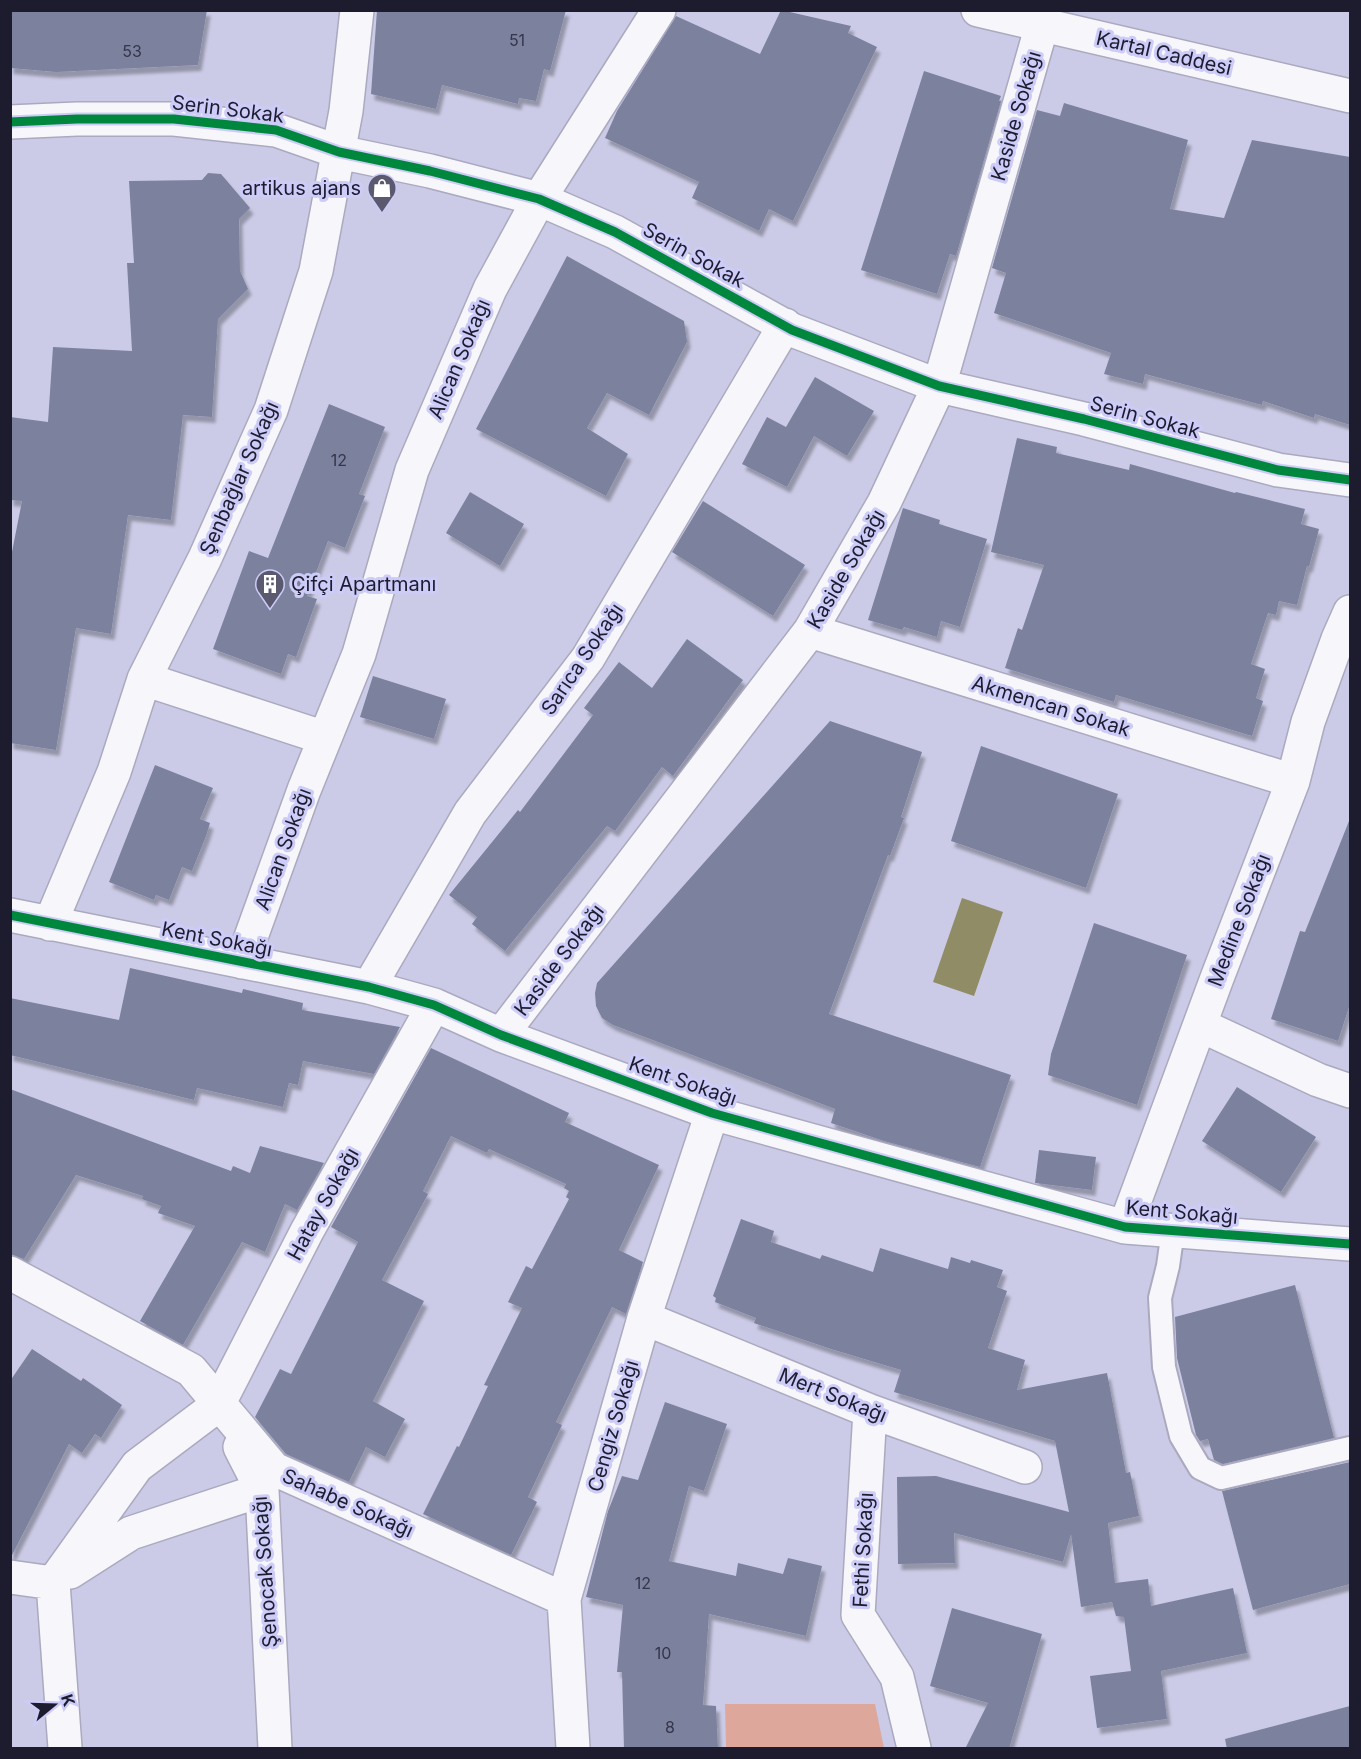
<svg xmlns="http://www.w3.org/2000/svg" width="1361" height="1759" viewBox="0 0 1361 1759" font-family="Inter,sans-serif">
<defs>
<filter id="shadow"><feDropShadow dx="3.5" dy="6" stdDeviation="1.5" flood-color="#0004"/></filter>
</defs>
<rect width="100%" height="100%" fill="#cbcbe7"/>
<path fill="#dda89b" d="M 725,1704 L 875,1704 L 884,1748 L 726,1748 Z"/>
<path fill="#8f8c66" d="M 962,898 L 1003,912 L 974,996 L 933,982 Z"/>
<path fill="#7c819e" filter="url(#shadow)" d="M 10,10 L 207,10 L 198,65 L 56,72 L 10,68 Z
M 377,10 L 566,10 L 550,71 L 544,69 L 536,101 L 519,98 L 518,104 L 442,85 L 436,109 L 371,94 Z
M 781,10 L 851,26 L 848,33 L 877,47 L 793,221 L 769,209 L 759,231 L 692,198 L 699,182 L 605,138 L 617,111 L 676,16 L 760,54 Z
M 924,71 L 1001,96 L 999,101 L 1001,101 L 956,256 L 950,254 L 937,294 L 861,270 Z
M 1064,103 L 1188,140 L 1170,209 L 1224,218 L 1252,140 L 1350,157 L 1350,425 L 1315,414 L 1314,418 L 1263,401 L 1262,405 L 1145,374 L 1143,384 L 1104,374 L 1111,353 L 994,313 L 1006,273 L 992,268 L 1037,110 L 1060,116 Z
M 208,173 L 221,174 L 250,208 L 239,219 L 240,271 L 248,289 L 218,319 L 212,417 L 183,415 L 171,520 L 128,515 L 111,634 L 76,628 L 56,750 L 10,743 L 10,562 L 22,501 L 10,500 L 10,417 L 48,422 L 53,347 L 132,351 L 127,263 L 134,263 L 129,181 L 202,180 Z
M 567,256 L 684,321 L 687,342 L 649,415 L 607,393 L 587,428 L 628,454 L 606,496 L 476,429 Z
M 815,377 L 874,411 L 847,456 L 814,436 L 787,487 L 742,464 L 767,417 L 786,427 Z
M 329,404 L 385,427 L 359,494 L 365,496 L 345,548 L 328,541 L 307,596 L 317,599 L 296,657 L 288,654 L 281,674 L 213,649 L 249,551 L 268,558 Z
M 1017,438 L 1057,447 L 1056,453 L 1129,470 L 1130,464 L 1235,493 L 1236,492 L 1305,509 L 1301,524 L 1319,529 L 1309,567 L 1307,566 L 1297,605 L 1279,601 L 1276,615 L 1268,613 L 1251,664 L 1265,669 L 1256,698 L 1263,701 L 1252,736 L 1116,695 L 1114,702 L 1005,668 L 1018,628 L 1022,630 L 1044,565 L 991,552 Z
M 470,492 L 524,524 L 500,566 L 446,533 Z
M 703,501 L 805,565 L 773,616 L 672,552 Z
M 903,508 L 940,520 L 939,524 L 987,539 L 960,627 L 941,621 L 937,637 L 904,627 L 902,630 L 868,620 Z
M 687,639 L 743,680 L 673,776 L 662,767 L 615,831 L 607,826 L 505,951 L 472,924 L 477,917 L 449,895 L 518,810 L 520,812 L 593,715 L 584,708 L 619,662 L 652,688 Z
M 373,676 L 446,699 L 434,739 L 360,717 Z
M 830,721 L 922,752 L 901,817 L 904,818 L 890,856 L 888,855 L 829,1014 L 1011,1075 L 980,1167 L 884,1141 L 831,1123 L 835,1109 L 613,1025 L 602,1018 L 596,1006 L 595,993 L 597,983 Z
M 981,746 L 1118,794 L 1086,888 L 951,841 Z
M 155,765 L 213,788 L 200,819 L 210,823 L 206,836 L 192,871 L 182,867 L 169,900 L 156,895 L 154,900 L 109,882 Z
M 1349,821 L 1350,822 L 1350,1004 L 1338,1041 L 1271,1019 L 1300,931 L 1305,932 Z
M 1094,923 L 1187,955 L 1137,1105 L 1048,1075 L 1051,1054 Z
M 130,968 L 242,993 L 243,989 L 303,1003 L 302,1010 L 400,1027 L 374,1074 L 303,1061 L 298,1085 L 289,1083 L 283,1107 L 197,1088 L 194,1100 L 10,1055 L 10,998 L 119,1020 Z
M 431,1048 L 569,1113 L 565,1122 L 659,1165 L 619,1250 L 643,1262 L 626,1314 L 612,1307 L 556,1422 L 562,1425 L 528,1497 L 537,1502 L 511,1555 L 423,1514 L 457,1446 L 459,1447 L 488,1386 L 484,1385 L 522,1308 L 508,1302 L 526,1266 L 532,1269 L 569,1199 L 566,1197 L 569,1191 L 564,1188 L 566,1184 L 489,1149 L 487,1153 L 451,1136 L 423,1191 L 428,1194 L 382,1280 L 424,1301 L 373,1401 L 405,1419 L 385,1457 L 366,1447 L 349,1482 L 286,1454 L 255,1417 L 280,1369 L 291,1374 L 358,1242 L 331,1227 Z
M 1237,1087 L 1316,1137 L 1281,1192 L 1202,1141 Z
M 10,1089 L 231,1171 L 233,1166 L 250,1173 L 260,1146 L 324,1163 L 297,1210 L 285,1204 L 265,1252 L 242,1242 L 183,1345 L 140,1321 L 195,1226 L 158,1213 L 161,1206 L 142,1199 L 143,1196 L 76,1175 L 24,1259 L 10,1254 Z
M 1039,1150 L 1096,1157 L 1092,1190 L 1035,1183 Z
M 741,1219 L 774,1231 L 771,1242 L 820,1259 L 822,1255 L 873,1272 L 880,1248 L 948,1269 L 951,1257 L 970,1263 L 971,1260 L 1003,1270 L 997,1287 L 1007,1291 L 988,1348 L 1025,1360 L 1017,1390 L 1107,1373 L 1126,1473 L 1130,1472 L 1139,1516 L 1108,1523 L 1115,1583 L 1148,1579 L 1151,1606 L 1233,1588 L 1247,1653 L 1161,1671 L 1167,1719 L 1097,1728 L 1090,1676 L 1131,1671 L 1124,1617 L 1116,1616 L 1112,1602 L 1081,1607 L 1071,1534 L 1063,1562 L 954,1533 L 955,1563 L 898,1564 L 897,1477 L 936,1476 L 1069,1512 L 1055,1441 L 894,1392 L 901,1370 L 831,1349 L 754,1323 L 756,1318 L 715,1302 L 716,1298 L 713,1296 Z
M 1295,1285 L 1334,1438 L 1223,1464 L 1214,1460 L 1208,1439 L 1200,1441 L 1196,1435 L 1177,1358 L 1175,1317 Z
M 32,1349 L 81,1381 L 83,1378 L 122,1405 L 101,1438 L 95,1434 L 82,1453 L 69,1444 L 10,1559 L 10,1381 Z
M 665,1402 L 727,1424 L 704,1491 L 689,1486 L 669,1561 L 736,1576 L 738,1563 L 783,1574 L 788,1558 L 822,1566 L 806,1636 L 709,1614 L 703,1705 L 716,1706 L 718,1749 L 624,1749 L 622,1672 L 617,1672 L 623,1605 L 586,1597 L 608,1511 L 622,1476 L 638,1480 Z
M 1350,1462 L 1350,1584 L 1253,1610 L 1222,1491 Z
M 952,1608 L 1042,1634 L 1009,1749 L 965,1749 L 988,1703 L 930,1686 Z
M 1350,1706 L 1350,1749 L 1227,1749 L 1225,1739 Z"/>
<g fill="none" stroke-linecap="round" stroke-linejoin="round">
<g stroke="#aaa9c0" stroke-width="26">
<path id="lane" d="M 1173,1230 L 1168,1266 L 1160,1298 L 1164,1367 L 1181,1436 L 1200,1468 L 1221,1478 L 1350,1448"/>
</g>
<g stroke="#aaa9c0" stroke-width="36">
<path id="street" d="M 10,122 L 77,119 L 174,119 L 276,130 L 339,152 L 430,171 L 539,199 L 615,232 L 792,330 L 939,386 L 1084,419 L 1278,470 L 1350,480
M 810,631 L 1293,781
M 144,679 L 325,738
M 10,915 L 369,987 L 434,1005 L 501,1035 L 712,1113 L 1125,1227 L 1350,1244
M 50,924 L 114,772 L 144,679 L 205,558 L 271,410 L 316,271 L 346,111 L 357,10
M 242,962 L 304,790 L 359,654 L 412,470 L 490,289 L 539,199 L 659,10
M 369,987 L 470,813 L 588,658 L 785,325
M 1200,1025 L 1318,1080 L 1350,1091
M 501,1035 L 810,631 L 884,503 L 939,386 L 1042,25
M 1125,1227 L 1217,978 L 1293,781 L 1308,722 L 1338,639 L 1350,612
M 10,1273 L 191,1370 L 274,1469 L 564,1599
M 644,1318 L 870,1411 L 1025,1467
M 870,1411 L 858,1615 L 897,1677 L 914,1748
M 240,1447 L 262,1490 L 275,1748
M 70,1572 L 131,1533 L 262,1490
M 10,1577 L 53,1583
M 53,1583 L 137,1466 L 218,1405 L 307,1231 L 434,1005
M 53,1583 L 65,1748
M 573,1748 L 564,1599 L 644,1318 L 712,1113"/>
</g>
<g stroke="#aaa9c0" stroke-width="36">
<path id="secondary" d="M 978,10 L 1350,96"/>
</g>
<use href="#lane" stroke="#f7f7fb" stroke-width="22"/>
<use href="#street" stroke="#f7f7fb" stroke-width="33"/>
<use href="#secondary" stroke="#f7f7fb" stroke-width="33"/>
<g stroke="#cdccf8" stroke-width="13">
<path id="cycleway" d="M 10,122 L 77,119 L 174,119 L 276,130 L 339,152 L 430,171 L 539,199 L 615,232 L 792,330 L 939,386 L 1084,419 L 1278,470 L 1350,480
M 10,915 L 369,987 L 434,1005 L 501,1035 L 712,1113 L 1125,1227 L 1350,1244"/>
</g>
<use href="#cycleway" stroke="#00873e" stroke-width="9"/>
</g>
<defs>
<g id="shop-pin" transform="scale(1.5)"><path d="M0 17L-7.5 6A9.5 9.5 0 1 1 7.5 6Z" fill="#5a596f" stroke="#cdccf8"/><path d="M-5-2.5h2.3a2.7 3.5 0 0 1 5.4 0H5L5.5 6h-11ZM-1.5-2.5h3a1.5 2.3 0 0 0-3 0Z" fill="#fff"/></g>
<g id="building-pin" transform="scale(1.5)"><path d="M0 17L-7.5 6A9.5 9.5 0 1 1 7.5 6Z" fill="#5a596f" stroke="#cdccf8"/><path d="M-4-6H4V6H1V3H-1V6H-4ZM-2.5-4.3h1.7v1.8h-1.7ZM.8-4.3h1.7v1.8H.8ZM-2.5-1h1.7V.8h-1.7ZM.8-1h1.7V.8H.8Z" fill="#fff"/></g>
</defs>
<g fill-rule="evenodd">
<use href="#shop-pin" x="382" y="188"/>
<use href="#building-pin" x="270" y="584"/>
</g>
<g text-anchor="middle" stroke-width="6" stroke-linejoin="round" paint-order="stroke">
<g font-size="16" fill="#35354b">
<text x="517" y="46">51</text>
<text x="132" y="57">53</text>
<text x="339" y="466">12</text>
<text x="643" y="1589">12</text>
<text x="663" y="1659">10</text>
<text x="670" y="1733">8</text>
</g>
<g font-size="20" fill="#1d1c2f" stroke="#cdccf8">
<text transform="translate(1164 53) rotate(13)" y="7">Kartal Caddesi</text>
<text transform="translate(228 109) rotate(7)" y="7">Serin Sokak</text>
<text transform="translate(1016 116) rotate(-74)" y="7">Kaside Sokağı</text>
<text transform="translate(694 255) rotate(29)" y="7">Serin Sokak</text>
<text transform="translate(459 359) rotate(-67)" y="7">Alican Sokağı</text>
<text transform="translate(1145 417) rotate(15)" y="7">Serin Sokak</text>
<text transform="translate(239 478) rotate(-66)" y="7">Şenbağlar Sokağı</text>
<text transform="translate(846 569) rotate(-60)" y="7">Kaside Sokağı</text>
<text transform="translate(582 659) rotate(-56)" y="7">Sarıca Sokağı</text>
<text transform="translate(1051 706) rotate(17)" y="7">Akmencan Sokak</text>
<text transform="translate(283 849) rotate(-70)" y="7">Alican Sokağı</text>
<text transform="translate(1239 920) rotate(-69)" y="7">Medine Sokağı</text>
<text transform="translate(217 939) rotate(11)" y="7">Kent Sokağı</text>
<text transform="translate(559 960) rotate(-53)" y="7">Kaside Sokağı</text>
<text transform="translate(683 1081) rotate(19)" y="7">Kent Sokağı</text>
<text transform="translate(323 1204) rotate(-61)" y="7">Hatay Sokağı</text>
<text transform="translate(1182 1212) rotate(5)" y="7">Kent Sokağı</text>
<text transform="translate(833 1395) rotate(22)" y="7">Mert Sokağı</text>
<text transform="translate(613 1426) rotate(-74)" y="7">Cengiz Sokağı</text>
<text transform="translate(348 1503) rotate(24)" y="7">Sahabe Sokağı</text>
<text transform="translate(863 1550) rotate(-87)" y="7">Fethi Sokağı</text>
<text transform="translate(265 1572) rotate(-94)" y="7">Şenocak Sokağı</text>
</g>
<g font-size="20" fill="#1d1c2f" stroke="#cdccf8" text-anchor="end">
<text x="361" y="195">artikus ajans</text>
<text x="291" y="591" text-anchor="start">Çifçi Apartmanı</text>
</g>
</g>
<rect width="1361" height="1759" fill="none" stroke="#1d1c2f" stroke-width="24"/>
<g transform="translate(54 1705) rotate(71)" stroke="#cdccf8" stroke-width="4.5" paint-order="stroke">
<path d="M0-4.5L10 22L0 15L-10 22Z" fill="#1d1c2f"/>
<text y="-9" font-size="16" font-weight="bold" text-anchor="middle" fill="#1d1c2f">K</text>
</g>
</svg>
